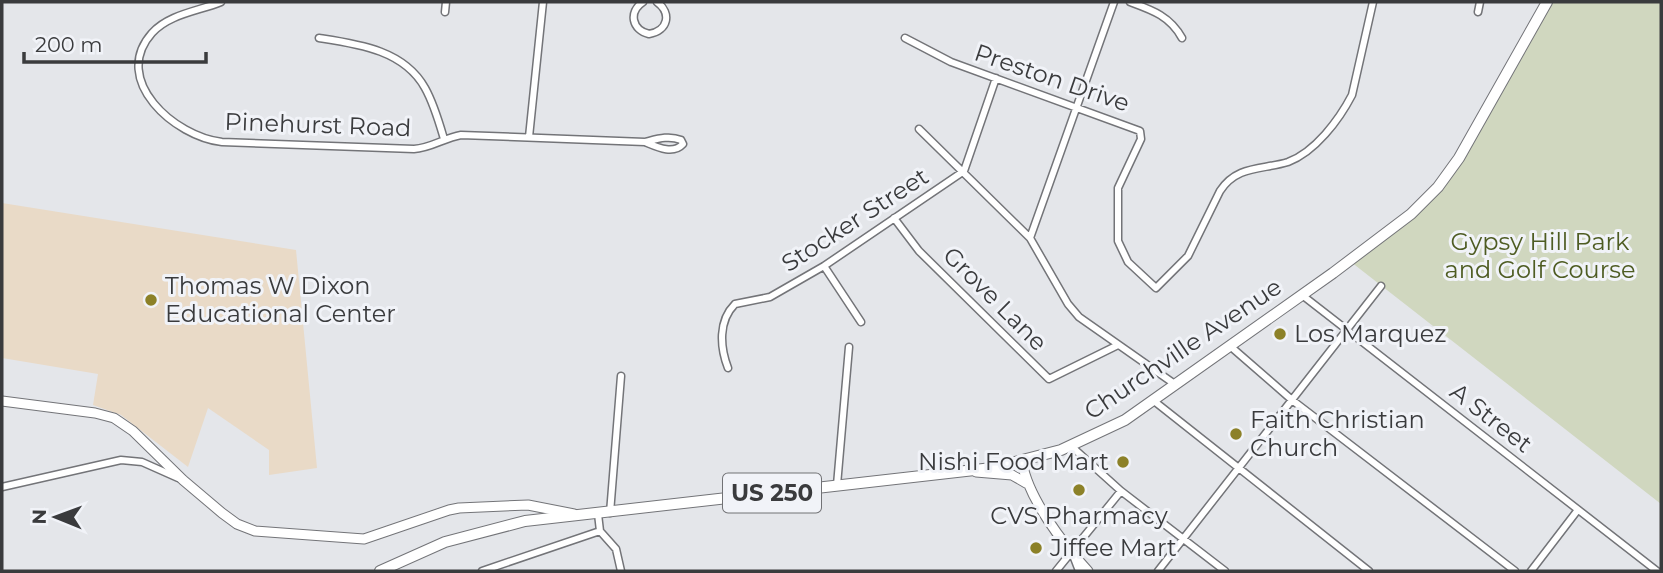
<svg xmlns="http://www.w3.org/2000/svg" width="1663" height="573" viewBox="0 0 1663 573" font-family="Montserrat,sans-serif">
<rect width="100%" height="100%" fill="#e4e6ea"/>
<path fill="#e9dac7" d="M 2,203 L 296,250 L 317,468 L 269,475 L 269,450 L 208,408 L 188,467 L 121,415 L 93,405 L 98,374 L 2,358 Z"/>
<path fill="#d0d7bf" d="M 1553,2 L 1661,2 L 1661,504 L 1351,262 L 1399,227 L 1469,148 Z"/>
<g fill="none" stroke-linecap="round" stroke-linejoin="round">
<g stroke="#737478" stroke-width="9">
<path id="street" d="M 221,2 C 199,11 169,14 152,33 C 110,80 175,137 222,142 L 414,149 C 431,148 444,138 461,135 L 645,142 C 657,139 669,135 681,140 L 683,144 C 673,155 657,147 645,142
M 643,2 C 628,12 632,30 649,34 C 668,31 672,13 657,2
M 1130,2 C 1152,10 1170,16 1182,38
M 445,12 L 446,2
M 1478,12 L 1480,2
M 319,38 C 358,44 404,50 425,88 C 434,104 439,122 444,139
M 905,38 L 951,62 L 1140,131 L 1141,139 L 1118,188 L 1118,241 L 1128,262 L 1156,288 L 1188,256 L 1220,191 C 1237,165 1262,170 1288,162 C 1315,152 1339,120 1352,95 L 1373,2
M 919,129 L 1030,238 L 1068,304 L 1079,317 L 1176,385
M 529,137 L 543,2
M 894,218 L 919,251 L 1049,379 L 1118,345
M 1030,238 L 1114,2
M 824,266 L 861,322
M 1302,295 L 1657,571
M 1230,346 L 1292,400 L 1515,571
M 728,368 C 720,347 718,321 735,304 L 770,297 L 824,266 L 964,171 L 996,78
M 1154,401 L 1369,571
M 1071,446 L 1121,491 L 1225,571
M 837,485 L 849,347
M 2,487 L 121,460 L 142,462 L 178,478
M 610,513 L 621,376
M 598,514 L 600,531 L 616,549 L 621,571
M 1074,558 L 1079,571
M 482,571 L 600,531
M 1056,571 L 1121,491
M 1158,571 L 1381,286
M 1531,571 L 1577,511"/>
</g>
<g stroke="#737478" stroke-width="11">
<path id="secondary" d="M 2,401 L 95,413 L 114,418 L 133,431 L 183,480 L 222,513 L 237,524 L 255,531 L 364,539 L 449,510 L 459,508 L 528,505 L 574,514
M 1022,462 C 1028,498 1063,544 1088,571
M 976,472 L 1012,475 L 1026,483"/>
</g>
<g stroke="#737478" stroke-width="12">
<path id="primary" d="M 380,571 L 445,542 L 525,521 L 992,468 L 1061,450 L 1125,420 L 1333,273 L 1411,214 L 1438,187 L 1459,158 L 1547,2"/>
</g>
<use href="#street" stroke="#fff" stroke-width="6"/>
<use href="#secondary" stroke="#fff" stroke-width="9"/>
<use href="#primary" stroke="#fff" stroke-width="10"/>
</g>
<g fill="#8c8128" stroke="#f1f3f8" stroke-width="2.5">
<circle cx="151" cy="300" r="7"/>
<circle cx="1280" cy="334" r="7"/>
<circle cx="1236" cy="434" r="7"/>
<circle cx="1123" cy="462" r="7"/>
<circle cx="1079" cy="490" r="7"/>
<circle cx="1036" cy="548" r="7"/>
</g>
<g text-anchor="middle" stroke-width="6" stroke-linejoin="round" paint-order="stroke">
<rect fill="#f1f3f8" stroke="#717275" stroke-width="2" x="723" y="473.5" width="98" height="39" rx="5"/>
<g font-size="23" font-weight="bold" fill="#3a3b3d">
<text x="772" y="501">US 250</text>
</g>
<g font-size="24" fill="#3a3b3d" stroke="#f1f3f8">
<text transform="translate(1052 78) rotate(19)" y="8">Preston Drive</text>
<text transform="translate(318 125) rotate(2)" y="8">Pinehurst Road</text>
<text transform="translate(855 220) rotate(-33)" y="8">Stocker Street</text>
<text transform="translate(995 299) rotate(45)" y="8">Grove Lane</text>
<text transform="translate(1183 349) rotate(-34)" y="8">Churchville Avenue</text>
<text transform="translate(1491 418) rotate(38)" y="8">A Street</text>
</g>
<g font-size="24" fill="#4e5c22" stroke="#f1f3f8">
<text x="1540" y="250">Gypsy Hill Park<tspan x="1540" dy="28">and Golf Course</tspan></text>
</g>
<g font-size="24" fill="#3a3b3d" stroke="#f1f3f8" text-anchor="start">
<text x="165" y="294">Thomas W Dixon<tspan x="165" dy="28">Educational Center</tspan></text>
<text x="1294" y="342">Los Marquez</text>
<text x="1250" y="428">Faith Christian<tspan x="1250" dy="28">Church</tspan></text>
<text x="1109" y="470" text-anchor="end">Nishi Food Mart</text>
<text x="1079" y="524" text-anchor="middle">CVS Pharmacy</text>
<text x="1050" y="556">Jiffee Mart</text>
</g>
</g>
<rect width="1663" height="573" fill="none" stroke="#3a3b3d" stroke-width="7"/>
<g transform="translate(56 517) rotate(271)" stroke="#f1f3f8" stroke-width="5" paint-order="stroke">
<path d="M0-5L12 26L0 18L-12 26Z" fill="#3a3b3d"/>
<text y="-10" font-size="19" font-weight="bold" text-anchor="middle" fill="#3a3b3d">N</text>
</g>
<path d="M24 52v10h182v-10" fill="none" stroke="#3a3b3d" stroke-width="3.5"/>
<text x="35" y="52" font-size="21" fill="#3a3b3d" stroke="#f1f3f8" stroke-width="5" paint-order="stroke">200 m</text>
</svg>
